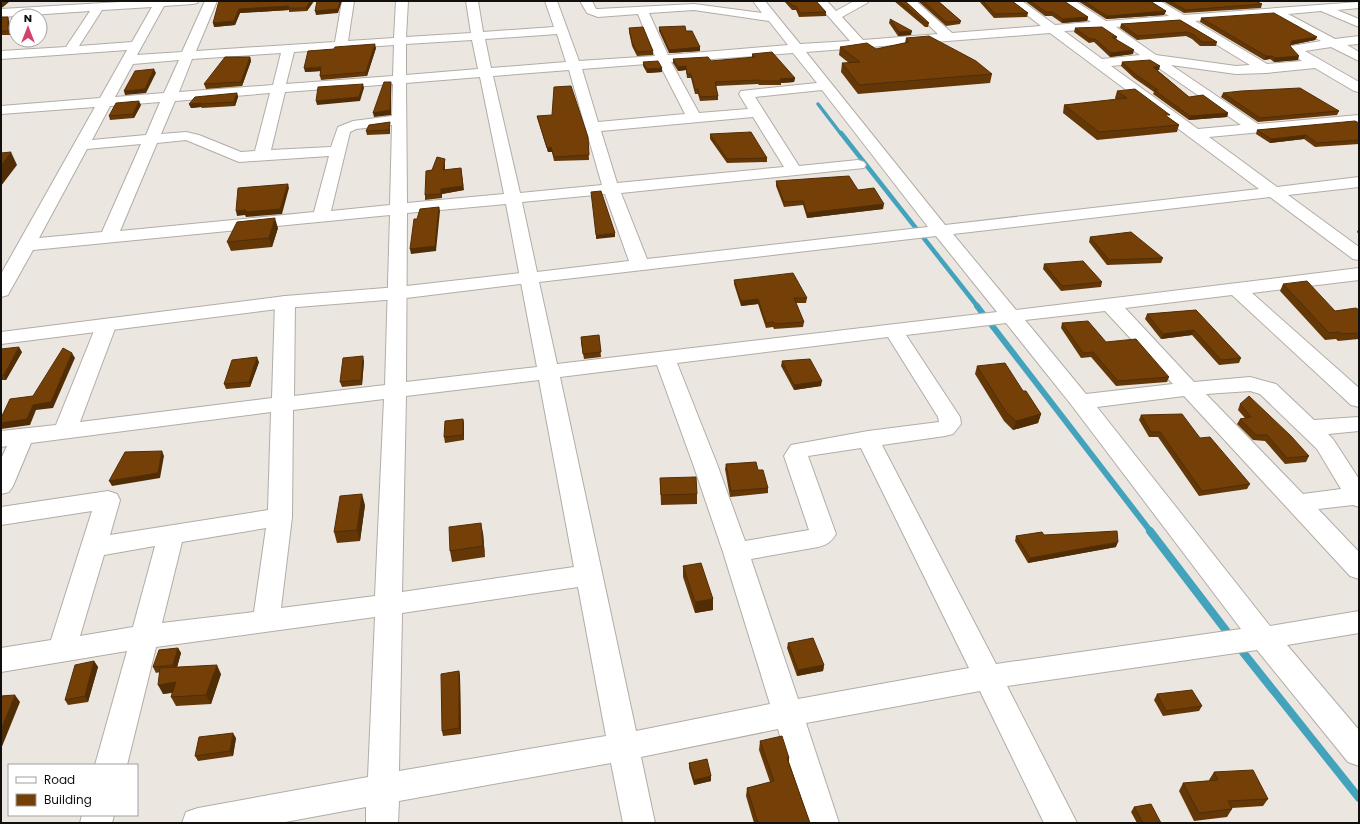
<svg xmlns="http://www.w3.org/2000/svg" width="1360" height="824" viewBox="0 0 1360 824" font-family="Poppins,sans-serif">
<rect width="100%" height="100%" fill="#ece6e1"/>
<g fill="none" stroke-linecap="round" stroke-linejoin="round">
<path stroke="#44a3bc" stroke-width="3.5" d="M 818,104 L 841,134"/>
<path stroke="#44a3bc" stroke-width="4.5" d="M 841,133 L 978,307"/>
<path stroke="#44a3bc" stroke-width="6" d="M 977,306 L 1151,532"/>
<path stroke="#44a3bc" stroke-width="8" d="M 1150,531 L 1231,637
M 1238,646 L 1359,798"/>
<g stroke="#b2aca7" stroke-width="2">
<path id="street" d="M 138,1 L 199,1 L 197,3 L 193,4 L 164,6 L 137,55 L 182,52 L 205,1 L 217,1 L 196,51 L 335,42 L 342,1 L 354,1 L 348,41 L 394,38 L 396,1 L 408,1 L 406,37 L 471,33 L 466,1 L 478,1 L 483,32 L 554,27 L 545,1 L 557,1 L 579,61 L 655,56 L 638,14 L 598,17 L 587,13 L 580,1 L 592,1 L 596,9 L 598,9 L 694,4 L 762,13 L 753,1 L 765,1 L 800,44 L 850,41 L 815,1 L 827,1 L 836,11 L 854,1 L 869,1 L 867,3 L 842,17 L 863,40 L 938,34 L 903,1 L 916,1 L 952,33 L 1041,26 L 1009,1 L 1022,1 L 1055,25 L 1091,22 L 1061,1 L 1075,1 L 1106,21 L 1169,16 L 1146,1 L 1160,1 L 1184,15 L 1359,2 L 1359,8 L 1337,10 L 1359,19 L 1359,27 L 1321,11 L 1288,14 L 1335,39 L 1359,36 L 1359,44 L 1347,45 L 1359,52 L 1359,61 L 1331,47 L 1305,51 L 1359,82 L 1359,92 L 1354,91 L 1315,68 L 1266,73 L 1236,74 L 1171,65 L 1258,124 L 1359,115 L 1359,123 L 1209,137 L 1277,187 L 1359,177 L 1359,187 L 1288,195 L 1359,247 L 1359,260 L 1353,259 L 1270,197 L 953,234 L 1016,310 L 1359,268 L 1359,280 L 1252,293 L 1359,388 L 1359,407 L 1351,405 L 1232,295 L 1125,308 L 1194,382 L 1250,377 L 1276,384 L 1314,420 L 1359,417 L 1359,431 L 1328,434 L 1333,439 L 1359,479 L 1359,507 L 1353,505 L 1318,509 L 1359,552 L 1359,579 L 1350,576 L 1184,396 L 1097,407 L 1270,626 L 1359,611 L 1359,633 L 1287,645 L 1359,730 L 1359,766 L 1348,762 L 1257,650 L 1007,686 L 1077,823 L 1044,823 L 980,691 L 806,723 L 839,823 L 807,823 L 778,729 L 641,757 L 655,823 L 623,823 L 611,763 L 399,801 L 398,823 L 366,823 L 366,807 L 280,823 L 182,823 L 186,812 L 198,808 L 368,777 L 375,617 L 156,647 L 127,765 L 95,765 L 127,651 L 1,672 L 1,648 L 51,640 L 92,511 L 1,525 L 1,507 L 108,491 L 117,494 L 120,500 L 110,535 L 268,510 L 271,412 L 31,443 L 13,486 L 9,492 L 1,494 L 1,459 L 7,446 L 1,447 L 1,431 L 56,425 L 96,326 L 99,322 L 106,320 L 113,322 L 116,326 L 80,422 L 272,398 L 275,302 L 278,298 L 285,296 L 292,298 L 295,302 L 294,396 L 385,385 L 390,215 L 33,250 L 10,291 L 8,295 L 1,297 L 1,274 L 95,107 L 1,114 L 1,106 L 100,98 L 127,50 L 1,59 L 1,51 L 66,47 L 90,11 L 1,17 L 1,9 ZM 152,7 L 132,42 L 79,46 L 102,10 ZM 694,10 L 769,21 L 788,45 L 668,55 L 649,13 ZM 1273,15 L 1321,41 L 1292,46 L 1290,49 C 1293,54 1297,58 1302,61 L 1267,64 L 1195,21 ZM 1179,22 L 1250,65 L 1236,66 L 1156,55 L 1116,27 ZM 1101,29 L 1140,55 L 1102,59 L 1064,31 ZM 1050,33 L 1259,189 L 945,225 L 806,52 ZM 557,34 L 566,62 L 491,68 L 485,39 ZM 472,40 L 478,69 L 406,75 L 406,44 ZM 394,45 L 393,76 L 286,84 L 294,52 ZM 281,53 L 273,85 L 179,92 L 192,59 ZM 793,53 L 817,83 L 741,91 L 739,94 L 748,109 L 699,113 L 671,62 ZM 179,60 L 164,93 L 115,97 L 133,64 ZM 1150,62 L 1241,125 L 1198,129 L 1111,66 ZM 659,63 L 685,114 L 598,122 L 582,69 ZM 569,70 L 602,185 L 520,193 L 493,76 ZM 480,77 L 504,194 L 407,203 L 406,83 ZM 393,84 L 392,116 L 353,121 L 338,127 L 331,147 L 271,150 L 285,92 ZM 822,90 L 928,227 L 647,259 L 621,193 L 864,168 L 866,165 L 864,162 L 858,160 L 799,166 L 755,97 ZM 270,93 L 255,151 L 241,152 L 199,135 L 186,132 L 161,134 L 175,101 ZM 160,102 L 146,135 L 92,140 L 110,106 ZM 753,117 L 784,167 L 617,183 L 601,131 ZM 392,125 L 390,205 L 331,211 L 350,132 L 356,129 ZM 186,140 L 239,162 L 329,156 L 314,212 L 120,231 L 157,143 ZM 141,144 L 102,232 L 39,238 L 87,149 ZM 605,194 L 629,261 L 537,272 L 522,202 ZM 506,204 L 537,367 L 406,382 L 407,213 ZM 936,236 L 997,312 L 557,364 L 539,282 ZM 1105,311 L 1173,384 L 1086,394 L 1025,320 ZM 1006,323 L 1073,407 L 1241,629 L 996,664 L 882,445 L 945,436 L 953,434 L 961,424 L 960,417 L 906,335 ZM 888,337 L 938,417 L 939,422 L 868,431 L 791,445 L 784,456 L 809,530 L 745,541 L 717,464 L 677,363 ZM 657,365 L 693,464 L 723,552 L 770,704 L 636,731 L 560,377 ZM 539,380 L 574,567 L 402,592 L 406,396 ZM 1250,391 L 1260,394 L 1317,449 L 1341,489 L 1303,494 L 1206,394 ZM 384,399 L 375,596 L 281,608 L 292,517 L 293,410 ZM 861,448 L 969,668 L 798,699 L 751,559 L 818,547 C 827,545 831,542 836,534 L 808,456 ZM 266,528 L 254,612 L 162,623 L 182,542 ZM 155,546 L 133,627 L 80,636 L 104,555 ZM 578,587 L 606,736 L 399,771 L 402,613 Z
M 82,815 L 114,815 L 112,823 L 80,823 Z"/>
</g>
<g stroke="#b2aca7" stroke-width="2">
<path id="secondary" d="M 529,272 L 536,274 L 538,278 L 536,282 L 398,299 L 285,308 L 1,344 L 1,332 L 285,296 L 398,287 Z"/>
</g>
<use href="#street" fill="#fff" fill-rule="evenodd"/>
<use href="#secondary" fill="#fff" fill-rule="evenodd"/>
</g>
<path fill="#643707" d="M 219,1 L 314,1 L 307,11 L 289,12 L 289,10 L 240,13 L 235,25 L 214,27 Z
M 784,1 L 816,1 L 826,12 L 826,16 L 799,17 L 796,10 L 792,10 Z
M 894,1 L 905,1 L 929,23 L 928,27 L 925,27 Z
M 918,1 L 938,1 L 961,21 L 960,24 L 946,26 Z
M 979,1 L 1012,1 L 1028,13 L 1027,17 L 994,18 Z
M 1025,1 L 1064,1 L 1088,17 L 1087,21 L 1062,23 L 1052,16 L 1045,16 Z
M 1078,1 L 1150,1 L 1166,11 L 1164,15 L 1106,19 Z
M 1163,1 L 1255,1 L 1262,4 L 1261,8 L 1184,13 Z
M 1,17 L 9,21 L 10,35 L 1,35 Z
M 1201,18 L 1317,37 L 1315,40 L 1291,45 L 1290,46 L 1298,60 L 1274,62 L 1270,59 L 1264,60 L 1200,22 Z
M 890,19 L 911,35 L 898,36 L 889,23 Z
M 1180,20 L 1217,42 L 1216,46 L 1200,46 L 1192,39 L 1186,36 L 1137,40 L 1120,28 L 1121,24 Z
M 659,27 L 686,31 L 700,47 L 700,51 L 669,53 L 659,31 Z
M 629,28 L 653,51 L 653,55 L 637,56 L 632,46 L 629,32 Z
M 1075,28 L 1117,37 L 1116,40 L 1133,54 L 1110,57 L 1094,42 L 1089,43 L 1074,32 Z
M 906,38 L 992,74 L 990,83 L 858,94 L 841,72 L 842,63 L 849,63 L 839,55 L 840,47 L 876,49 L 905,43 Z
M 376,48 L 367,76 L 321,80 L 320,76 L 320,71 L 305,72 Z
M 752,54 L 795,78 L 794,82 L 781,83 L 781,85 L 759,85 L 758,84 L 716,86 L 718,96 L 718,100 L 700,101 L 698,94 L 695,94 L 691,78 L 687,78 L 686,70 L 678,71 L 673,63 L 673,59 L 711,61 L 752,58 Z
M 250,57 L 251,61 L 242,86 L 206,89 L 204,84 Z
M 643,62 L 662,68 L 662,72 L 647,73 L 643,66 Z
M 1122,62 L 1159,70 L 1157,70 L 1189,97 L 1228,113 L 1227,117 L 1189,120 L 1153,94 L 1154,92 L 1134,78 L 1121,66 Z
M 1117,91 L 1169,118 L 1179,125 L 1177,132 L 1097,140 L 1063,113 L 1064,105 L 1116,100 L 1115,98 Z
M 237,93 L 238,97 L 235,106 L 202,108 L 201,107 L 191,108 L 189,104 Z
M 1223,93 L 1339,111 L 1337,115 L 1258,122 L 1221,97 Z
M 141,105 L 134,118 L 110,120 L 109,116 Z
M 537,116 L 588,137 L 589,160 L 554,161 L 552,152 L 548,152 L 538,120 Z
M 1359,123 L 1359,144 L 1315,147 L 1304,139 L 1270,143 L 1256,134 L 1257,130 Z
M 390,127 L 390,134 L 367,135 L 366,131 Z
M 710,134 L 767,158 L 767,162 L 727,163 L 710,139 Z
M 445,163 L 445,170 L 464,190 L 442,194 L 442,198 L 425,200 L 425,195 L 432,170 Z
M 776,181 L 858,190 L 883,209 L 807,218 L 803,205 L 784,207 L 776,186 Z
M 278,228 L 272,247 L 231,251 L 227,242 Z
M 1359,228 L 1359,234 L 1357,232 Z
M 1090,237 L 1163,258 L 1161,263 L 1107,265 L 1089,242 Z
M 1044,264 L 1102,282 L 1101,287 L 1061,291 L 1043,269 Z
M 734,280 L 807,298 L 806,303 L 796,303 L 804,322 L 803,327 L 774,329 L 773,327 L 766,328 L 758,304 L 741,306 L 734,284 Z
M 1283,284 L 1335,311 L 1359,310 L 1359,339 L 1338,341 L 1336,339 L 1325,340 L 1280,291 Z
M 1196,310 L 1241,358 L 1239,363 L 1219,365 L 1192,335 L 1161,339 L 1145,319 L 1147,314 Z
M 1062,323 L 1106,342 L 1169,377 L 1167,382 L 1116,386 L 1091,357 L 1081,358 L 1061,328 Z
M 599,335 L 601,357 L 584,359 L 581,342 Z
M 1,349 L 22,352 L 6,380 L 1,380 Z
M 364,361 L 362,385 L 342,387 L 340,382 Z
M 782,361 L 821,386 L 794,390 L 781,366 Z
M 259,362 L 250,387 L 226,389 L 224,384 Z
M 977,366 L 1023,391 L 1041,414 L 1038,423 L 1013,430 L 1004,421 L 975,374 Z
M 1240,404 L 1309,456 L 1306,462 L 1285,464 L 1265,441 L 1253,440 L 1237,424 L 1240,419 L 1245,418 L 1238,410 Z
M 1141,415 L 1200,438 L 1250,484 L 1247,489 L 1199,496 L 1158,437 L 1149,437 L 1139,420 Z
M 463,419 L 464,424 L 464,440 L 445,443 L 444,437 Z
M 726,464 L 758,470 L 768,488 L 768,493 L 730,497 L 725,469 Z
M 660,478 L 697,494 L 697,504 L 661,505 Z
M 365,505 L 360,541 L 337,543 L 334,532 Z
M 483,533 L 485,557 L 452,562 L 450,551 Z
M 1044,535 L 1116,547 L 1028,563 L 1015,541 L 1016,536 Z
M 683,566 L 713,599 L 713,610 L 695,613 L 683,577 Z
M 788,643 L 824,665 L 823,671 L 797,676 L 787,648 Z
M 178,648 L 181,653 L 177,667 L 221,674 L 211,704 L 176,706 L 171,697 L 172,693 L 163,694 L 160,672 L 156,673 L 153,667 Z
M 94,661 L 98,667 L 88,702 L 68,705 L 65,700 Z
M 459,671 L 460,677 L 461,734 L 443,736 L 442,731 Z
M 1157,694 L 1202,706 L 1199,711 L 1163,716 L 1154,700 Z
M 236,738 L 233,756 L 198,761 L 195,756 Z
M 760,741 L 789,758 L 789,762 L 810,823 L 754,823 L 746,796 L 747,788 L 770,782 L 759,750 Z
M 689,763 L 711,776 L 711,781 L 694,785 L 689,768 Z
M 1214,772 L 1268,799 L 1263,806 L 1232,808 L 1232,809 L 1227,817 L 1194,821 L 1179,791 L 1183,783 L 1210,781 L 1209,780 Z
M 1134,807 L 1161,823 L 1137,823 L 1131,812 Z"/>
<path fill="#512d06" d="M 5,1 L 8,1 L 9,2 L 3,7 L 1,8 L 1,4 Z
M 310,1 L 314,1 L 307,11 L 306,8 Z
M 340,1 L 342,1 L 338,13 L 316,15 L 315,11 Z
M 289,6 L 288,8 L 289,10 L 240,13 L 235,25 L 214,27 L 213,23 L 239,9 Z
M 1166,11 L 1164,15 L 1106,19 L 1107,16 Z
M 8,17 L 9,21 L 10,35 L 8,31 Z
M 1088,17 L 1087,21 L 1062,23 L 1063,19 Z
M 912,31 L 911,35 L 898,36 L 899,32 Z
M 1317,37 L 1315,40 L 1291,45 L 1292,41 Z
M 375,44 L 376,48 L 367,76 L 366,72 Z
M 700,47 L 700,51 L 669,53 L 669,50 Z
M 1134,50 L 1133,54 L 1110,57 L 1111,53 Z
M 1266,56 L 1272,56 L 1270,59 L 1264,60 Z
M 1299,56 L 1298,60 L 1274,62 L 1275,58 Z
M 250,57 L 251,61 L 242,86 L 241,82 Z
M 686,66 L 686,70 L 678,71 L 678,67 Z
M 1160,66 L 1159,70 L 1151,71 L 1153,67 Z
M 321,67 L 322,71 L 305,72 L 304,68 Z
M 662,68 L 662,72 L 647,73 L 647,69 Z
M 154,69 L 156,73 L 146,93 L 125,95 L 124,91 Z
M 795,78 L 794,82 L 781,83 L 781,81 L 780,79 Z
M 391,82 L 391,115 L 374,117 L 373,113 Z
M 363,84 L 364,88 L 360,101 L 317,105 L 316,101 Z
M 237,93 L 238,97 L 235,106 L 234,102 Z
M 139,101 L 141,105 L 134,118 L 133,114 Z
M 201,103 L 200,104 L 201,107 L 191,108 L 189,104 Z
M 1228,113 L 1227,117 L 1189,120 L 1190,116 Z
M 390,122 L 390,134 L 389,130 Z
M 1306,135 L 1304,139 L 1270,143 L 1271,139 Z
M 551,147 L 552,152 L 548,152 L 547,148 Z
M 11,152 L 17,165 L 1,186 L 1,165 Z
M 445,159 L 445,163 L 444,174 L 443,170 Z
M 461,168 L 464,190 L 442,194 L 442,198 L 441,194 L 441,189 Z
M 288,184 L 289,188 L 282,214 L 246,217 L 245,215 L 237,216 L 236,211 Z
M 884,204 L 883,209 L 807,218 L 807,213 Z
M 439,207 L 440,211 L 436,251 L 411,254 L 410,249 Z
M 275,218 L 278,228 L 272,247 L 269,238 Z
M 615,233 L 615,237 L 596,239 L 596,235 Z
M 758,299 L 758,304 L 741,306 L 741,301 Z
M 1194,330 L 1192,335 L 1161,339 L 1163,334 Z
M 19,347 L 22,352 L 6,380 L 4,375 Z
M 72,353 L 75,358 L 53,408 L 36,410 L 30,425 L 1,429 L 1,423 L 33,405 Z
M 363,356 L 364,361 L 362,385 L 361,380 Z
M 257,357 L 259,362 L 250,387 L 249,382 Z
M 822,381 L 821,386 L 794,390 L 794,385 Z
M 1041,414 L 1038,423 L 1013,430 L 1016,421 Z
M 463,419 L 464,424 L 464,440 L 463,435 Z
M 162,451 L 164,456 L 160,478 L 112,486 L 109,481 Z
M 362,494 L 365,505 L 360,541 L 357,530 Z
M 481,523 L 483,533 L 485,557 L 483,546 Z
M 1118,542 L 1116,547 L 1028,563 L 1030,558 Z
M 713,599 L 713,610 L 695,613 L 695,602 Z
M 178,648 L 181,653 L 176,671 L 173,665 Z
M 94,661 L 98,667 L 88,702 L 85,696 Z
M 217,665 L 221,674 L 211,704 L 206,695 Z
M 824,665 L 823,671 L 797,676 L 798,670 Z
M 459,671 L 460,677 L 461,734 L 459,728 Z
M 176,682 L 181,691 L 163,694 L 158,685 Z
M 15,695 L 20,702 L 1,749 L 1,729 Z
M 233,733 L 236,738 L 233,756 L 230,751 Z
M 711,776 L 711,781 L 694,785 L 694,780 Z"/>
<path fill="#744008" stroke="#512d06" d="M 1,1 L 5,1 L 1,4 Z
M 219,1 L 310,1 L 306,8 L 288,8 L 289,6 L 239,9 L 234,21 L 213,23 Z
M 317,1 L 340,1 L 338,9 L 315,11 Z
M 788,1 L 816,1 L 826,12 L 800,13 L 796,6 L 793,6 Z
M 899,1 L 905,1 L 929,23 L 926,23 Z
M 923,1 L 938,1 L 961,21 L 946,22 Z
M 983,1 L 1012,1 L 1028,13 L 995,14 Z
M 1030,1 L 1064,1 L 1088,17 L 1063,19 L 1052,12 L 1046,12 Z
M 1084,1 L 1150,1 L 1166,11 L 1107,16 Z
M 1170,1 L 1255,1 L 1262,4 L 1186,10 Z
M 1274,13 L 1317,37 L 1292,41 L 1290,46 L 1299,56 L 1275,58 L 1272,56 L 1266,56 L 1201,18 Z
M 1,17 L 8,17 L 8,31 L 1,31 Z
M 890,19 L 912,31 L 899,32 Z
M 1180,20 L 1217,42 L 1202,42 L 1194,35 L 1187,32 L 1138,36 L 1121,24 Z
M 685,26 L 686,31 L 692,31 L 700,47 L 669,50 L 659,27 Z
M 643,27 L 653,51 L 637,52 L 632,42 L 629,28 Z
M 1102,27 L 1117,37 L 1112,37 L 1134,50 L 1111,53 L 1095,39 L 1090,39 L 1075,28 Z
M 929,36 L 976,61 L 992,74 L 859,85 L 842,63 L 860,62 L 840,47 L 867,43 L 876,49 L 909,42 L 906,38 Z
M 375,44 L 366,72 L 320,76 L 321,67 L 304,68 L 308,51 L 334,49 L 335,47 Z
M 772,52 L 795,78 L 780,79 L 781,81 L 759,81 L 759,80 L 715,82 L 718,96 L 700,97 L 698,89 L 695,90 L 691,74 L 687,74 L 686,66 L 678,67 L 673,59 L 708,57 L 711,61 L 755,57 L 752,54 Z
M 225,57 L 250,57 L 241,82 L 204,84 Z
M 1150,60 L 1160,66 L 1153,67 L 1189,97 L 1203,95 L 1228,113 L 1190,116 L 1154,90 L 1158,90 L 1135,74 L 1122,62 Z
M 658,61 L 662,68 L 647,69 L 643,62 Z
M 154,69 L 145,89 L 124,91 L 135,71 Z
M 384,82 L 391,82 L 390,110 L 373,113 Z
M 363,84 L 359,97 L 316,101 L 318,87 Z
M 571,86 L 588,137 L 589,155 L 554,157 L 551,147 L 547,148 L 537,116 L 552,115 L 554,87 Z
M 1300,88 L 1339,111 L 1260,118 L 1223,93 L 1241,91 Z
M 1135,89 L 1170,115 L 1165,115 L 1179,125 L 1099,132 L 1064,105 L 1127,98 L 1117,91 Z
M 237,93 L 234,102 L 200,104 L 201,103 L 189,104 L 195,97 Z
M 139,101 L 133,114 L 109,116 L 116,103 Z
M 1355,121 L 1359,123 L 1359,140 L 1317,143 L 1306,135 L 1271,139 L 1257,130 Z
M 390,122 L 389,130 L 366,131 L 369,125 Z
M 751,132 L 767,158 L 727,159 L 710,134 Z
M 11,152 L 1,165 L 1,153 Z
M 437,157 L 445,159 L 443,170 L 461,168 L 463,186 L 441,189 L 441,194 L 425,195 L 426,171 L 432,170 Z
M 849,176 L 858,190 L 874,188 L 884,204 L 807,213 L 803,201 L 784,202 L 776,181 Z
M 288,184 L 280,209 L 245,212 L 246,210 L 236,211 L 238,188 Z
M 601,191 L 615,233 L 596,235 L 591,192 Z
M 439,207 L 435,246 L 410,249 L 414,219 L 417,219 L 420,209 Z
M 275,218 L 269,238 L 227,242 L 237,222 Z
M 1131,232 L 1163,258 L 1109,260 L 1090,237 Z
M 1083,261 L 1102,282 L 1062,286 L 1044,264 Z
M 793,273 L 807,298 L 794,298 L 804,322 L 775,324 L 773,322 L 766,323 L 758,299 L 741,301 L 734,280 Z
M 1307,281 L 1335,311 L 1356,308 L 1359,310 L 1359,333 L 1341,334 L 1339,332 L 1329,333 L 1283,284 Z
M 1196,310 L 1241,358 L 1221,360 L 1194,330 L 1163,334 L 1147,314 Z
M 1088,321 L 1106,342 L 1136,339 L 1169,377 L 1118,381 L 1093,352 L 1083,353 L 1062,323 Z
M 599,335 L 601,352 L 583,354 L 581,337 Z
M 19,347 L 4,375 L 1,375 L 1,349 Z
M 63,348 L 72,353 L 51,402 L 33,405 L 27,419 L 1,423 L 1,418 L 10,399 L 33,396 Z
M 363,356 L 361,380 L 340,382 L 343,358 Z
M 257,357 L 249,382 L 224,384 L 232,360 Z
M 810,359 L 822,381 L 794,385 L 782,361 Z
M 1005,363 L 1023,391 L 1026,391 L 1041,414 L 1016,421 L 1006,412 L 977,366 Z
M 1249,396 L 1291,436 L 1309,456 L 1287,458 L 1267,435 L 1256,435 L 1240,419 L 1251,417 L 1240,404 Z
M 1182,414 L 1200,438 L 1210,437 L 1250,484 L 1202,491 L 1160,432 L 1151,432 L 1141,415 Z
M 463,419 L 463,435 L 444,437 L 445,421 Z
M 162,451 L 158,473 L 109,481 L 125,452 Z
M 756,462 L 758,470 L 763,470 L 768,488 L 731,491 L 726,464 Z
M 696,477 L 697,494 L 661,495 L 660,478 Z
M 362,494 L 357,530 L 334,532 L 340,496 Z
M 481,523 L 483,546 L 450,551 L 449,527 Z
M 1117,531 L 1118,542 L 1030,558 L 1016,536 L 1042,532 L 1044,535 Z
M 701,563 L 713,599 L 695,602 L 683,566 Z
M 813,638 L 824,665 L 798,670 L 788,643 Z
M 178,648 L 173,665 L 153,667 L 159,650 Z
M 94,661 L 85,696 L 65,700 L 75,665 Z
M 217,665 L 206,695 L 171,697 L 176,682 L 158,685 L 160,668 Z
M 459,671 L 459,728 L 442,731 L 441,674 Z
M 1192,690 L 1202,706 L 1166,711 L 1157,694 Z
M 15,695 L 1,729 L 1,696 Z
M 233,733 L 230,751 L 195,756 L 199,737 Z
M 782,736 L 789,758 L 787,758 L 810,823 L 758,823 L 747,788 L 774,781 L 760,741 Z
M 707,759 L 711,776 L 694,780 L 689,763 Z
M 1253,770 L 1268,799 L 1228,801 L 1232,809 L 1199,813 L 1183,783 L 1218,780 L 1214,772 Z
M 1151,804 L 1161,823 L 1143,823 L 1134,807 Z"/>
<rect width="1360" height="824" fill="none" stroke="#12100e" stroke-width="4"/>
<rect x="8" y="764" width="130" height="52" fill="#ffffff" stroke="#a09f9f"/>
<rect x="16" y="777" width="20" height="6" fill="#ffffff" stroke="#a09f9f"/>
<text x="44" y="784" font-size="12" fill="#12100e">Road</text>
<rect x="16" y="794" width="20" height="12" fill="#744008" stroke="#a09f9f"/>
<text x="44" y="804" font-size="12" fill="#12100e">Building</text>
<g transform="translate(28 28)"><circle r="19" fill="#ffffff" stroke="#a09f9f"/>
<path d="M0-3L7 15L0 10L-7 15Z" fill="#d2446e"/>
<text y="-6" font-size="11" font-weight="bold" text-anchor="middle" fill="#12100e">N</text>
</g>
</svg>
